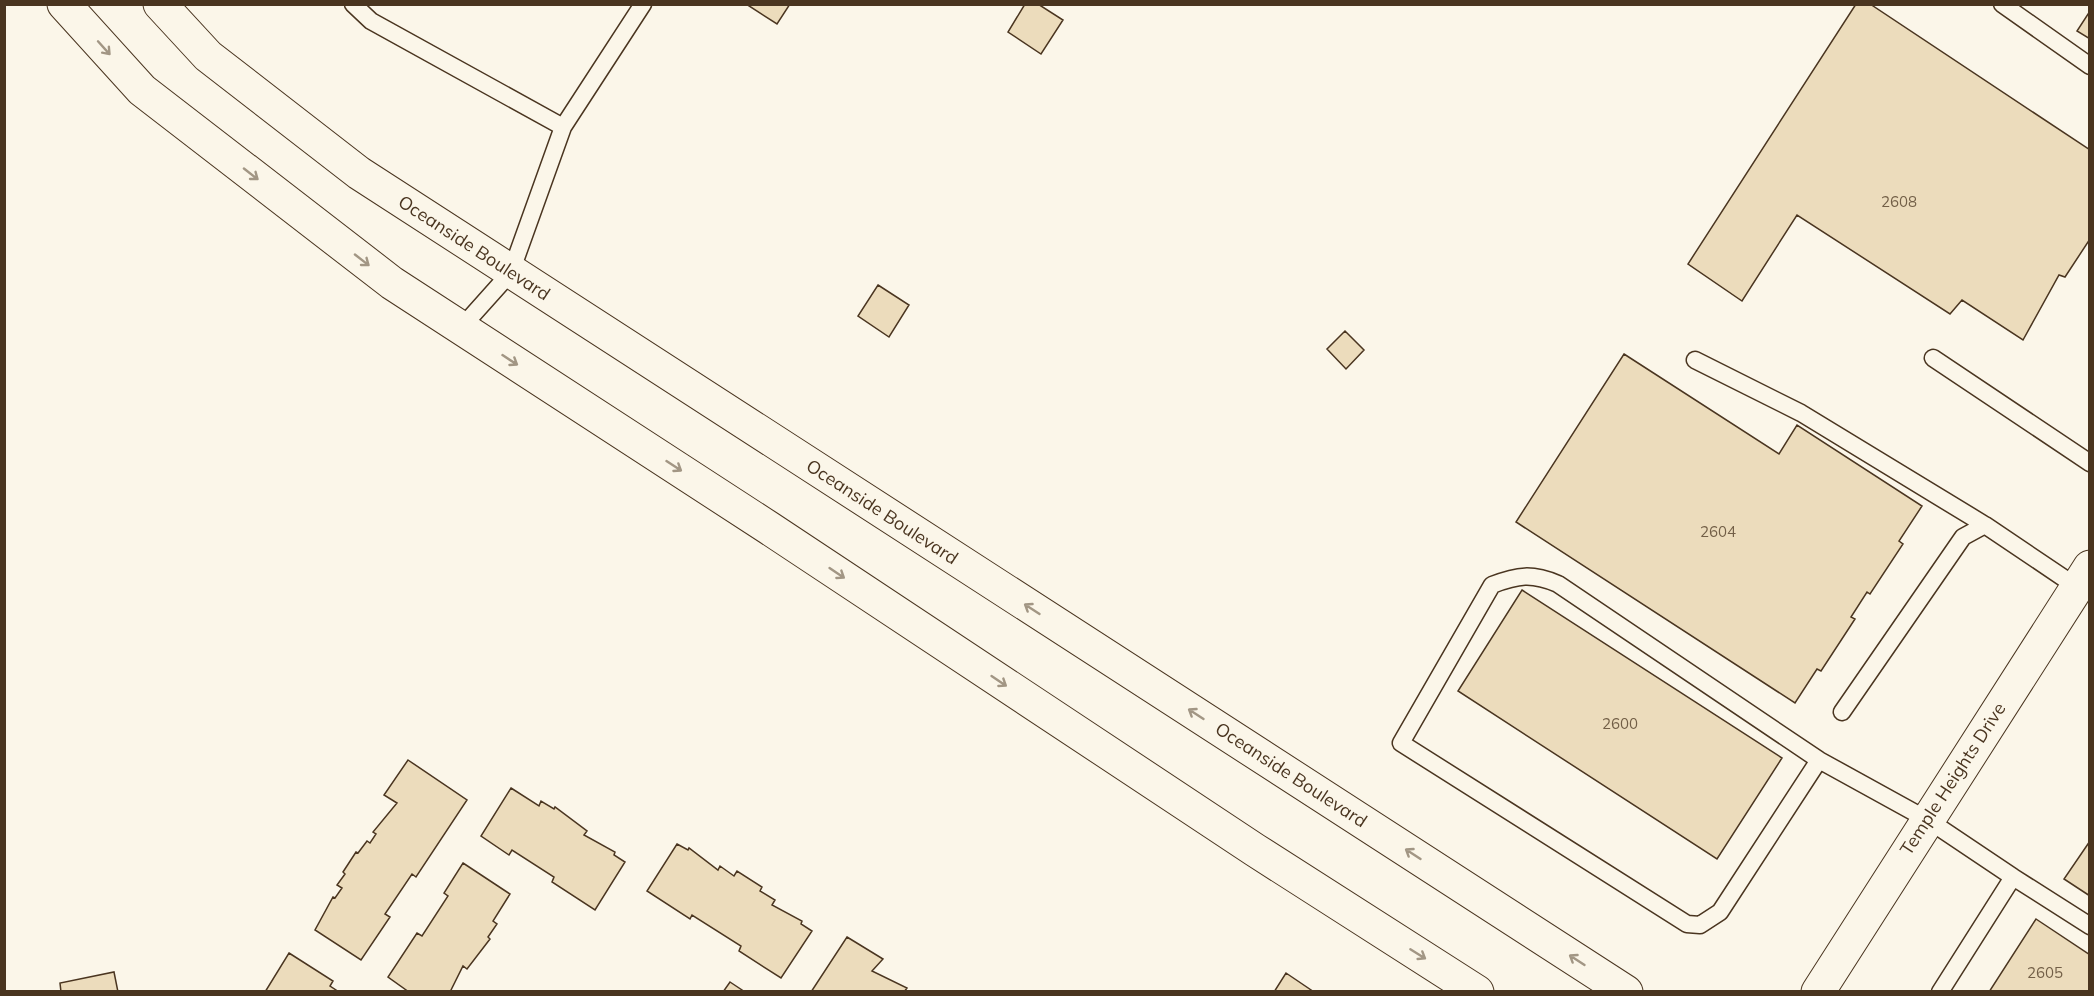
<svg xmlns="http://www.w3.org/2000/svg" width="2094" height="996" viewBox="0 0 2094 996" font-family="Mulish,sans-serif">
<rect width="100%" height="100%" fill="#fbf6e9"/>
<path fill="#ecdcbc" stroke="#4a3520" stroke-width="1.5" d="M 746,4 L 790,4 L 777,24 Z
M 1025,4 L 1038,4 L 1063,20 L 1041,54 L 1008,32 Z
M 1856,4 L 1870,4 L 2090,150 L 2090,239 L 2065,277 L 2059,275 L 2023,340 L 1962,300 L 1950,314 L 1797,215 L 1742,301 L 1688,264 Z
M 2090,11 L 2090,39 L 2077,31 Z
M 878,285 L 909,305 L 889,337 L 858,316 Z
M 1345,331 L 1364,350 L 1346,369 L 1327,349 Z
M 1624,354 L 1779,454 L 1797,425 L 1922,506 L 1899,541 L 1903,544 L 1870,594 L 1867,592 L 1851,617 L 1855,619 L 1821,671 L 1817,669 L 1795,703 L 1516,522 Z
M 1522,590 L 1782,758 L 1717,859 L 1458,691 Z
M 408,760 L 467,800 L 416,877 L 412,874 L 385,914 L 390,917 L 361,960 L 315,930 L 333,897 L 335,898 L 342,888 L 337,885 L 345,874 L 343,872 L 356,852 L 358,853 L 367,841 L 370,843 L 376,834 L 373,832 L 397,803 L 384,795 Z
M 511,788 L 539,806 L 541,801 L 554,809 L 555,807 L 587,831 L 584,835 L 615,852 L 614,855 L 625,862 L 595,910 L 552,882 L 554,877 L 512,850 L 509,855 L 481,836 Z
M 2090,841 L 2090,896 L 2064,879 Z
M 677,844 L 688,850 L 689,848 L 718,870 L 720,866 L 734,876 L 737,871 L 762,887 L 760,891 L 775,900 L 772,905 L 802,921 L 801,924 L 812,931 L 781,978 L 739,951 L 741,946 L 692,915 L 690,919 L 647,891 Z
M 463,863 L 510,894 L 493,921 L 497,924 L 488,937 L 490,939 L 467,969 L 463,966 L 450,992 L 409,992 L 388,977 L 417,933 L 422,936 L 448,896 L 444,893 Z
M 2036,919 L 2090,955 L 2090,992 L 1989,992 Z
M 847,937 L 883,959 L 872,971 L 907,988 L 904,992 L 811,992 Z
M 289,953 L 333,981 L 330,986 L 339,992 L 265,992 Z
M 114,972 L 118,992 L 61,992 L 60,983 Z
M 1286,973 L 1314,992 L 1274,992 Z
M 730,982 L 745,992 L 723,992 Z"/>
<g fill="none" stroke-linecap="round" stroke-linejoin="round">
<g stroke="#4a3520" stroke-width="19">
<path id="service" d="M 353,4 L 371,21 L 563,127
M 2002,4 L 2090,66
M 461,328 L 511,272 L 563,127 L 643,4
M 1933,358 L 2090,463
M 1695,360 L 1801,413 L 1985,525
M 1842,712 L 1963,537 L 1985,525 L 2077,587
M 1819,760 L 1558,584 C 1532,573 1518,575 1492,585 L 1401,743 L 1687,924 L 1700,925 L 1720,912 L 1819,760 L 1928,820 L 2013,877
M 1940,992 L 2013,877 L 2090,926"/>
</g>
<g stroke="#4a3520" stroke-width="35">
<path id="tertiary" d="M 1818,992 L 2090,567"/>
</g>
<g stroke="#4a3520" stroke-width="35">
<path id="primary" d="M 64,4 L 142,90 L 392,283 L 769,528 L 1255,850 L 1477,992
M 160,4 L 208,56 L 359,173 L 1626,992"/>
</g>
<use href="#service" stroke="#fbf6e9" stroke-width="16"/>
<use href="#tertiary" stroke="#fbf6e9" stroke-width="33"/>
<use href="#primary" stroke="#fbf6e9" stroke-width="33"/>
</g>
<defs><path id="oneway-shaft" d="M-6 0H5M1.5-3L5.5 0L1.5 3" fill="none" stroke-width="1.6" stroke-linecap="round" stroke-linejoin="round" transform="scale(1.5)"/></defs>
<g stroke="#a29684">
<use href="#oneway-shaft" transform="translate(104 48) rotate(48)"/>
<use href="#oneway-shaft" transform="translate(251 174) rotate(38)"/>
<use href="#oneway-shaft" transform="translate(362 260) rotate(38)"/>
<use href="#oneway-shaft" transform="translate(510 360) rotate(33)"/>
<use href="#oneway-shaft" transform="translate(674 466) rotate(33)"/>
<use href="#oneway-shaft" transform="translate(837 573) rotate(34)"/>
<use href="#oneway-shaft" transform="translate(1032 609) rotate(-147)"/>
<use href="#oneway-shaft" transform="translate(999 681) rotate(34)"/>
<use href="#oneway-shaft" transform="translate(1196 714) rotate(-147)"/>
<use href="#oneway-shaft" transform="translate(1413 854) rotate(-147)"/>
<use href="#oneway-shaft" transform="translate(1418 954) rotate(32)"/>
<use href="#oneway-shaft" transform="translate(1577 960) rotate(-147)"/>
</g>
<g text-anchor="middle" stroke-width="4.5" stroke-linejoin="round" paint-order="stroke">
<g font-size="15" fill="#725f47">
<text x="1899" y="207">2608</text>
<text x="1718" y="537">2604</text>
<text x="1620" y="729">2600</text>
<text x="2045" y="978">2605</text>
</g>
<g font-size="18" fill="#4a3520" stroke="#fbf6e9">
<text transform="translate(474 248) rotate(33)" y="6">Oceanside Boulevard</text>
<text transform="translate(882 512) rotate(33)" y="6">Oceanside Boulevard</text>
<text transform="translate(1291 775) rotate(33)" y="6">Oceanside Boulevard</text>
<text transform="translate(1953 779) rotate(-57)" y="6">Temple Heights Drive</text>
</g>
</g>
<rect width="2094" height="996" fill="none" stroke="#4a3520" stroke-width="12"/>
</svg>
